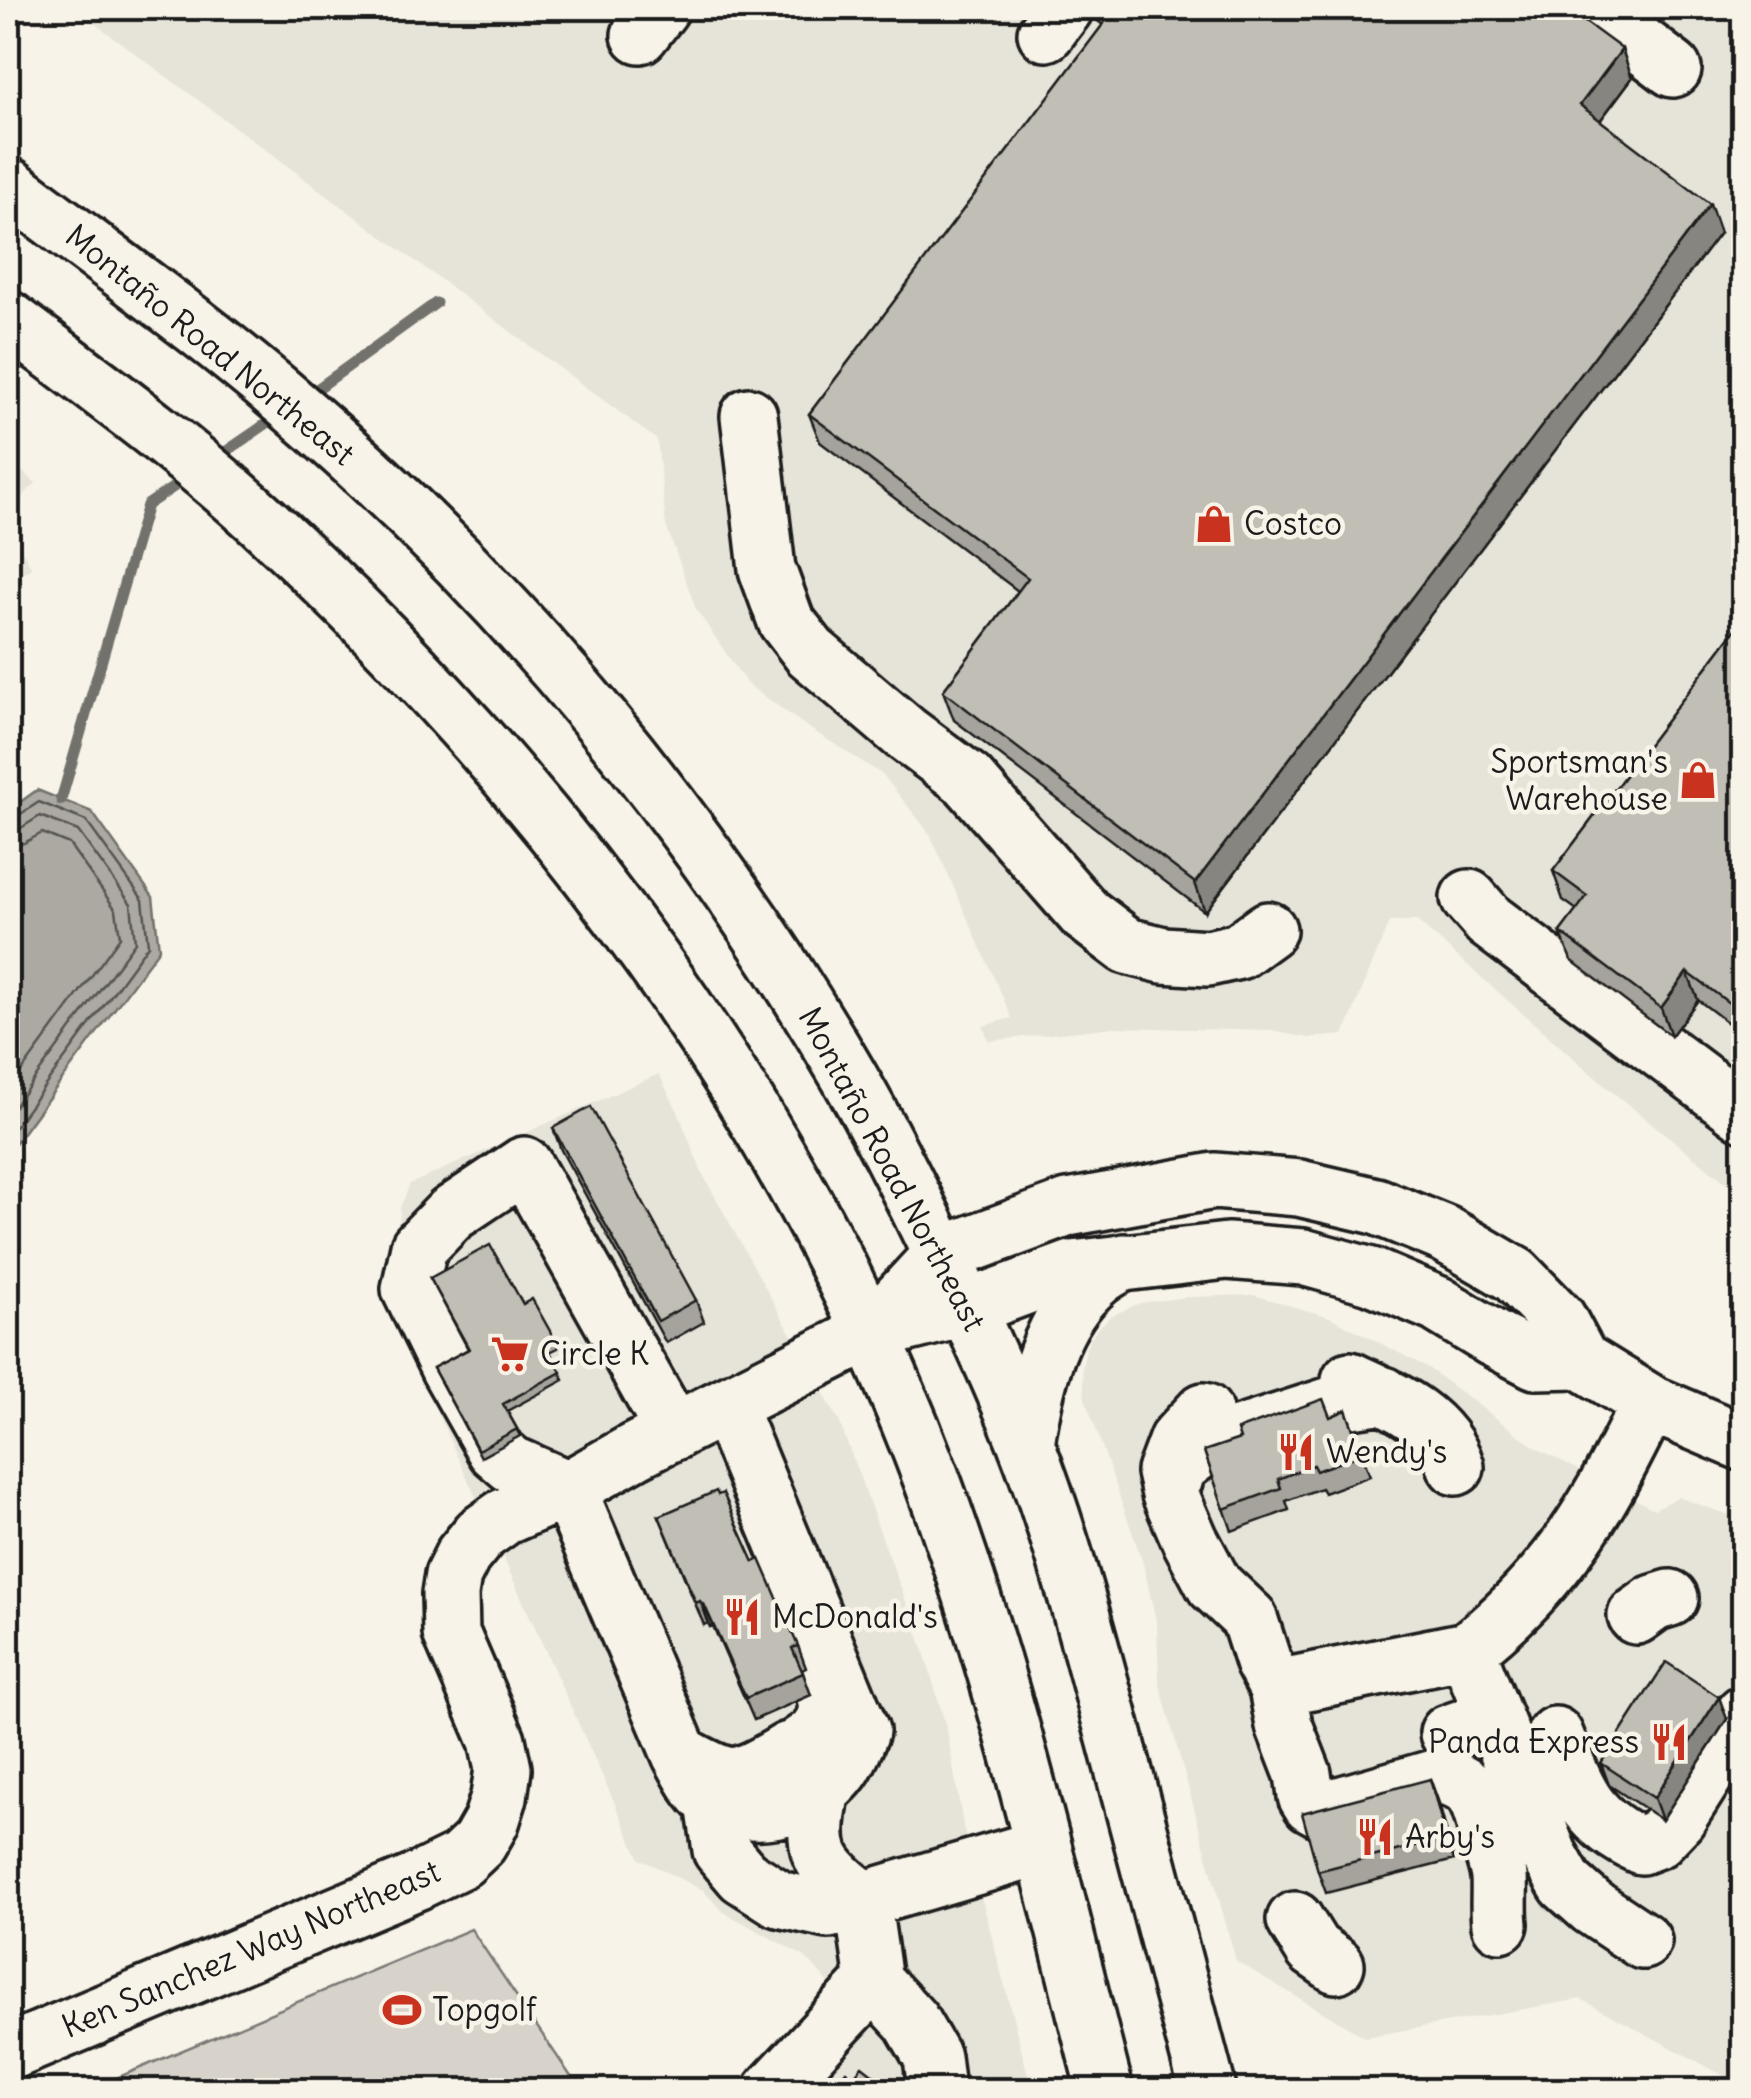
<svg xmlns="http://www.w3.org/2000/svg" width="1751" height="2098" viewBox="0 0 1751 2098" font-family="Delius,sans-serif">
<rect width="100%" height="100%" fill="#f7f3e8"/>
<filter id="ink" filterUnits="userSpaceOnUse"><feTurbulence type="fractalNoise" baseFrequency=".01" numOctaves="2"/><feDisplacementMap in="SourceGraphic" scale="20" xChannelSelector="R" yChannelSelector="G"/><feConvolveMatrix kernelMatrix="1 2 1 2 8 2 1 2 1" color-interpolation-filters="sRGB"/></filter>
<g filter="url(#ink)">
<path fill="#e6e3d9" d="M 74,8 L 1743,8 L 1743,1196 L 1610,1090 L 1417,921 L 1389,922 L 1344,1035 L 1309,1038 L 1272,1031 L 1114,1027 L 989,1041 L 983,1026 L 1012,1018 L 930,834 L 883,775 L 806,726 L 747,684 L 696,609 L 666,525 L 657,440 Z
M 8,460 L 36,483 L 23,496 L 12,533 L 32,568 L 8,582 Z
M 659,1074 L 678,1112 L 702,1173 L 839,1421 L 922,1645 L 947,1730 L 964,1831 L 1032,2090 L 740,2090 L 829,1983 L 805,1957 L 722,1911 L 703,1890 L 640,1859 L 394,1317 L 400,1208 L 410,1184 Z
M 1253,1295 L 1330,1317 L 1428,1368 L 1535,1447 L 1654,1509 L 1678,1497 L 1743,1520 L 1743,2086 L 1581,1999 L 1365,2037 L 1236,1961 L 1159,1681 L 1157,1625 L 1143,1563 L 1085,1398 L 1082,1369 L 1086,1347 L 1097,1329 L 1111,1316 L 1140,1303 L 1187,1297 Z"/>
<path fill="#d7d3cb" stroke="#7a7874" stroke-width="2.5" d="M 471,1929 L 580,2090 L 88,2090 Z"/>
<path fill="#aca9a2" stroke="#72716c" stroke-width="2.5" d="M 37,790 L 92,812 L 153,897 L 159,949 L 13,1146 L 8,1147 L 8,811 Z"/>
<g fill="none" stroke-linecap="round" stroke-linejoin="round">
<path stroke="#565452" stroke-width="2.5" d="M 8,818 L 16,817 L 39,802 L 86,821 L 143,900 L 148,945 L 8,1136
M 8,831 L 21,828 L 40,816 L 78,831 L 131,904 L 135,942 L 8,1115
M 8,846 L 24,843 L 42,833 L 69,844 L 116,910 L 120,937 L 8,1090"/>
<path stroke="#72716c" stroke-width="11" d="M 306,397 L 436,303
M 215,459 L 282,413
M 61,800 L 147,505 L 187,478"/>
<g stroke="#1c1c1c" stroke-width="62">
<path id="minor" d="M 1593,8 L 1673,69
M 1046,33 L 1065,8
M 640,35 L 661,8
M 749,416 L 767,569 L 786,621 L 810,652 L 905,733 L 968,780 L 1085,914 L 1127,946 L 1163,955 L 1208,958 L 1239,951 L 1268,930
M 1469,898 L 1489,921 L 1744,1113
M 869,1333 L 941,1255 L 1068,1208 L 1214,1181 L 1299,1188 L 1376,1206 L 1445,1234 L 1515,1275 L 1558,1319 L 1580,1360 L 1650,1403 L 1744,1443
M 1350,1380 C 1392,1399 1441,1419 1456,1467
M 1204,1411 L 1177,1440 L 1165,1472 L 1170,1494 L 1190,1540 L 1214,1585 L 1249,1618 L 1263,1662 L 1277,1688
M 674,1432 L 524,1165 L 451,1214 L 419,1247 L 410,1289 L 449,1369 L 495,1450 L 511,1464 L 568,1489 L 680,1754 C 689,1770 697,1788 711,1800 C 717,1805 725,1806 733,1808 C 767,1817 809,1806 834,1779 C 847,1766 854,1748 861,1731 L 727,1406
M 1175,1478 L 1177,1468 L 1207,1445 L 1344,1401 L 1384,1395
M 1636,1616 L 1654,1603 L 1670,1598
M 1467,1650 C 1520,1609 1565,1557 1599,1499 C 1618,1468 1633,1435 1650,1403
M 1448,1733 L 1494,1717
M 1555,1735 C 1577,1789 1584,1820 1641,1846 L 1657,1840 L 1678,1818 L 1744,1714
M 801,1744 C 839,1720 827,1696 811,1661
M 680,1754 C 695,1761 711,1772 727,1775 C 744,1779 775,1758 789,1750
M 822,1790 C 811,1846 814,1864 862,1898 L 874,1981 L 911,2021 L 932,2057 L 936,2090
M 714,1803 L 721,1850 L 743,1876 L 779,1899 L 828,1910 L 1043,1847
M 1295,1920 L 1313,1949 L 1336,1965
M 1500,1924 C 1498,1908 1500,1892 1499,1876 C 1497,1864 1492,1850 1488,1837 C 1480,1804 1476,1780 1437,1777 L 1322,1810 L 1311,1804 L 1306,1796 L 1303,1774 L 1284,1725 L 1277,1688 L 1467,1650 L 1549,1854 L 1566,1884 L 1592,1907 L 1643,1941
M 8,2053 L 416,1882 L 461,1860 L 479,1843 L 491,1822 L 499,1797 L 503,1769 L 497,1740 L 451,1633 L 450,1594 L 453,1575 L 463,1555 L 480,1534 L 504,1517 L 568,1489 L 635,1451 L 869,1333 L 967,1308 L 1072,1269 L 1227,1251 L 1303,1257 L 1371,1276 L 1437,1304 L 1494,1339 L 1536,1361 L 1580,1360
M 772,2090 L 874,1981"/>
</g>
<g stroke="#1c1c1c" stroke-width="62">
<path id="major" d="M 8,185 C 103,258 202,327 293,406 C 513,594 702,824 848,1075 C 883,1135 914,1198 944,1261 C 973,1320 1001,1380 1025,1441 C 1063,1539 1089,1641 1116,1742 C 1147,1858 1178,1974 1208,2090
M 8,319 C 93,383 181,447 260,519 C 550,785 793,1110 932,1480 C 1006,1679 1052,1885 1105,2090
M 1026,1444 C 1035,1385 1049,1319 1097,1279 C 1105,1272 1115,1267 1124,1262"/>
</g>
<use href="#minor" stroke="#f7f3e8" stroke-width="55"/>
<use href="#major" stroke="#f7f3e8" stroke-width="55"/>
</g>
<path fill="#a5a39c" stroke="#1c1c1c" stroke-width="2.5" d="M 1091,8 L 1566,8 L 1632,78 L 1600,121 L 1720,233 L 1205,912 L 954,720 L 943,691 L 1018,591 L 820,442 L 809,414 L 1103,25 L 1095,19 Z
M 1744,618 L 1744,1035 L 1698,1000 L 1671,1036 L 1571,960 L 1560,932 L 1577,910 L 1563,900 L 1553,871 Z
M 553,1128 L 696,1300 L 704,1322 L 666,1343 L 561,1150 Z
M 430,1278 L 523,1304 L 555,1340 L 558,1348 L 550,1352 L 564,1380 L 507,1411 L 520,1436 L 481,1457 L 433,1368 L 468,1349 Z
M 1346,1410 L 1370,1476 L 1324,1493 L 1321,1488 L 1286,1501 L 1289,1510 L 1232,1531 L 1204,1451 L 1240,1439 L 1330,1417 Z
M 659,1516 L 754,1562 L 798,1646 L 806,1668 L 802,1670 L 811,1695 L 754,1720 L 713,1626 L 710,1627 L 708,1623 L 704,1625 Z
M 1727,1719 L 1662,1820 L 1609,1785 L 1601,1763 Z
M 1430,1779 L 1438,1801 L 1454,1860 L 1326,1893 L 1318,1871 Z"/>
<path fill="#86857f" stroke="#1c1c1c" stroke-width="2.5" d="M 1622,49 L 1632,78 L 1590,134 L 1580,105 Z
M 1710,204 L 1720,233 L 1205,912 L 1195,883 Z
M 1687,972 L 1698,1000 L 1671,1036 L 1661,1008 Z
M 704,1604 L 713,1626 L 710,1627 L 702,1605 Z
M 1719,1697 L 1727,1719 L 1662,1820 L 1654,1798 Z
M 1430,1779 L 1438,1801 L 1454,1860 L 1446,1838 Z
M 876,2077 L 880,2090 L 868,2090 L 867,2087 Z"/>
<path fill="#c0beb5" stroke="#1c1c1c" stroke-width="2.5" d="M 1108,8 L 1566,8 L 1622,49 L 1580,105 L 1710,204 L 1195,883 L 943,691 L 1028,578 L 809,414 L 1113,11 Z
M 1744,618 L 1744,1014 L 1687,972 L 1661,1008 L 1560,932 L 1587,896 L 1553,871 Z
M 591,1107 L 696,1300 L 658,1321 L 553,1128 Z
M 490,1245 L 523,1304 L 532,1299 L 555,1340 L 546,1345 L 561,1372 L 503,1404 L 517,1429 L 478,1450 L 433,1368 L 469,1349 L 430,1278 Z
M 1323,1399 L 1330,1417 L 1346,1410 L 1362,1454 L 1316,1471 L 1313,1465 L 1278,1479 L 1281,1488 L 1224,1509 L 1204,1451 L 1240,1439 L 1237,1430 Z
M 716,1491 L 718,1495 L 723,1493 L 754,1562 L 760,1559 L 798,1646 L 792,1648 L 803,1673 L 746,1698 L 704,1604 L 702,1605 L 700,1601 L 696,1603 L 659,1516 Z
M 1666,1662 L 1719,1697 L 1654,1798 L 1601,1763 Z
M 1430,1779 L 1446,1838 L 1318,1871 L 1302,1813 Z
M 862,2066 L 876,2077 L 867,2087 L 871,2090 L 830,2090 L 846,2071 L 853,2077 Z
M 882,2082 L 892,2090 L 875,2090 Z"/>
</g>
<defs>
<g id="shop-bare" transform="scale(3)"><path d="M-5-2.5h2.3a2.7 3.5 0 0 1 5.4 0H5L5.5 6h-11ZM-1.5-2.5h3a1.5 2.3 0 0 0-3 0Z" fill="#c8321e" stroke="#f7f3e8" stroke-width="2.5" paint-order="stroke"/></g>
<g id="supermarket-bare" transform="scale(3)"><path d="M-6-5.5h2.5l.6 2H6L4.5 2H-2.5L-4.4-4H-6ZM-1.5 3.2a1.3 1.3 0 1 0 .1 0ZM3 3.2a1.3 1.3 0 1 0 .1 0Z" fill="#c8321e" stroke="#f7f3e8" stroke-width="2.5" paint-order="stroke"/></g>
<g id="restaurant-bare" transform="scale(3)"><path d="M-5-6h1v4h1v-4h1v4h1v-4h1v5L-1.5 .5V6h-2V.5L-5-1ZM5-6V6H3V1.5H1.5Q1.5-4 5-6Z" fill="#c8321e" stroke="#f7f3e8" stroke-width="2.5" paint-order="stroke"/></g>
<g id="stadium-bare" transform="scale(3)"><path d="M0-5a6.5 5 0 1 0 0 10a6.5 5 0 1 0 0-10ZM-3.5-1.8h7v3.6h-7Z" fill="#c8321e" stroke="#f7f3e8" stroke-width="2.5" paint-order="stroke"/></g>
</defs>
<g fill-rule="evenodd">
<use href="#shop-bare" x="1214" y="524"/>
<use href="#shop-bare" x="1698" y="780"/>
<use href="#supermarket-bare" x="510" y="1354"/>
<use href="#restaurant-bare" x="1296" y="1452"/>
<use href="#restaurant-bare" x="742" y="1617"/>
<use href="#restaurant-bare" x="1669" y="1742"/>
<use href="#restaurant-bare" x="1375" y="1837"/>
<use href="#stadium-bare" x="402" y="2010"/>
</g>
<g text-anchor="middle" stroke-width="9" stroke-linejoin="round" paint-order="stroke">
<g font-size="32" fill="#1c1c1c" stroke="#f7f3e8">
<text transform="translate(210 345) rotate(39)" y="11">Montaño Road Northeast</text>
<text transform="translate(892 1169) rotate(62)" y="11">Montaño Road Northeast</text>
<text transform="translate(251 1949) rotate(-23)" y="11">Ken Sanchez Way Northeast</text>
</g>
<g font-size="32" fill="#1c1c1c" stroke="#f7f3e8" text-anchor="start">
<text x="1244" y="535">Costco</text>
<text x="1668" y="773" text-anchor="end">Sportsman's<tspan x="1668" dy="37">Warehouse</tspan></text>
<text x="540" y="1365">Circle K</text>
<text x="1326" y="1463">Wendy's</text>
<text x="772" y="1628">McDonald's</text>
<text x="1639" y="1753" text-anchor="end">Panda Express</text>
<text x="1405" y="1848">Arby's</text>
<text x="432" y="2021">Topgolf</text>
</g>
</g>
<rect width="1751" height="2098" fill="none" stroke="#f7f3e8" stroke-width="40"/>
<rect x="20" y="20" width="1711" height="2058" fill="none" stroke="#1c1c1c" stroke-width="4" filter="url(#ink)"/>
</svg>
